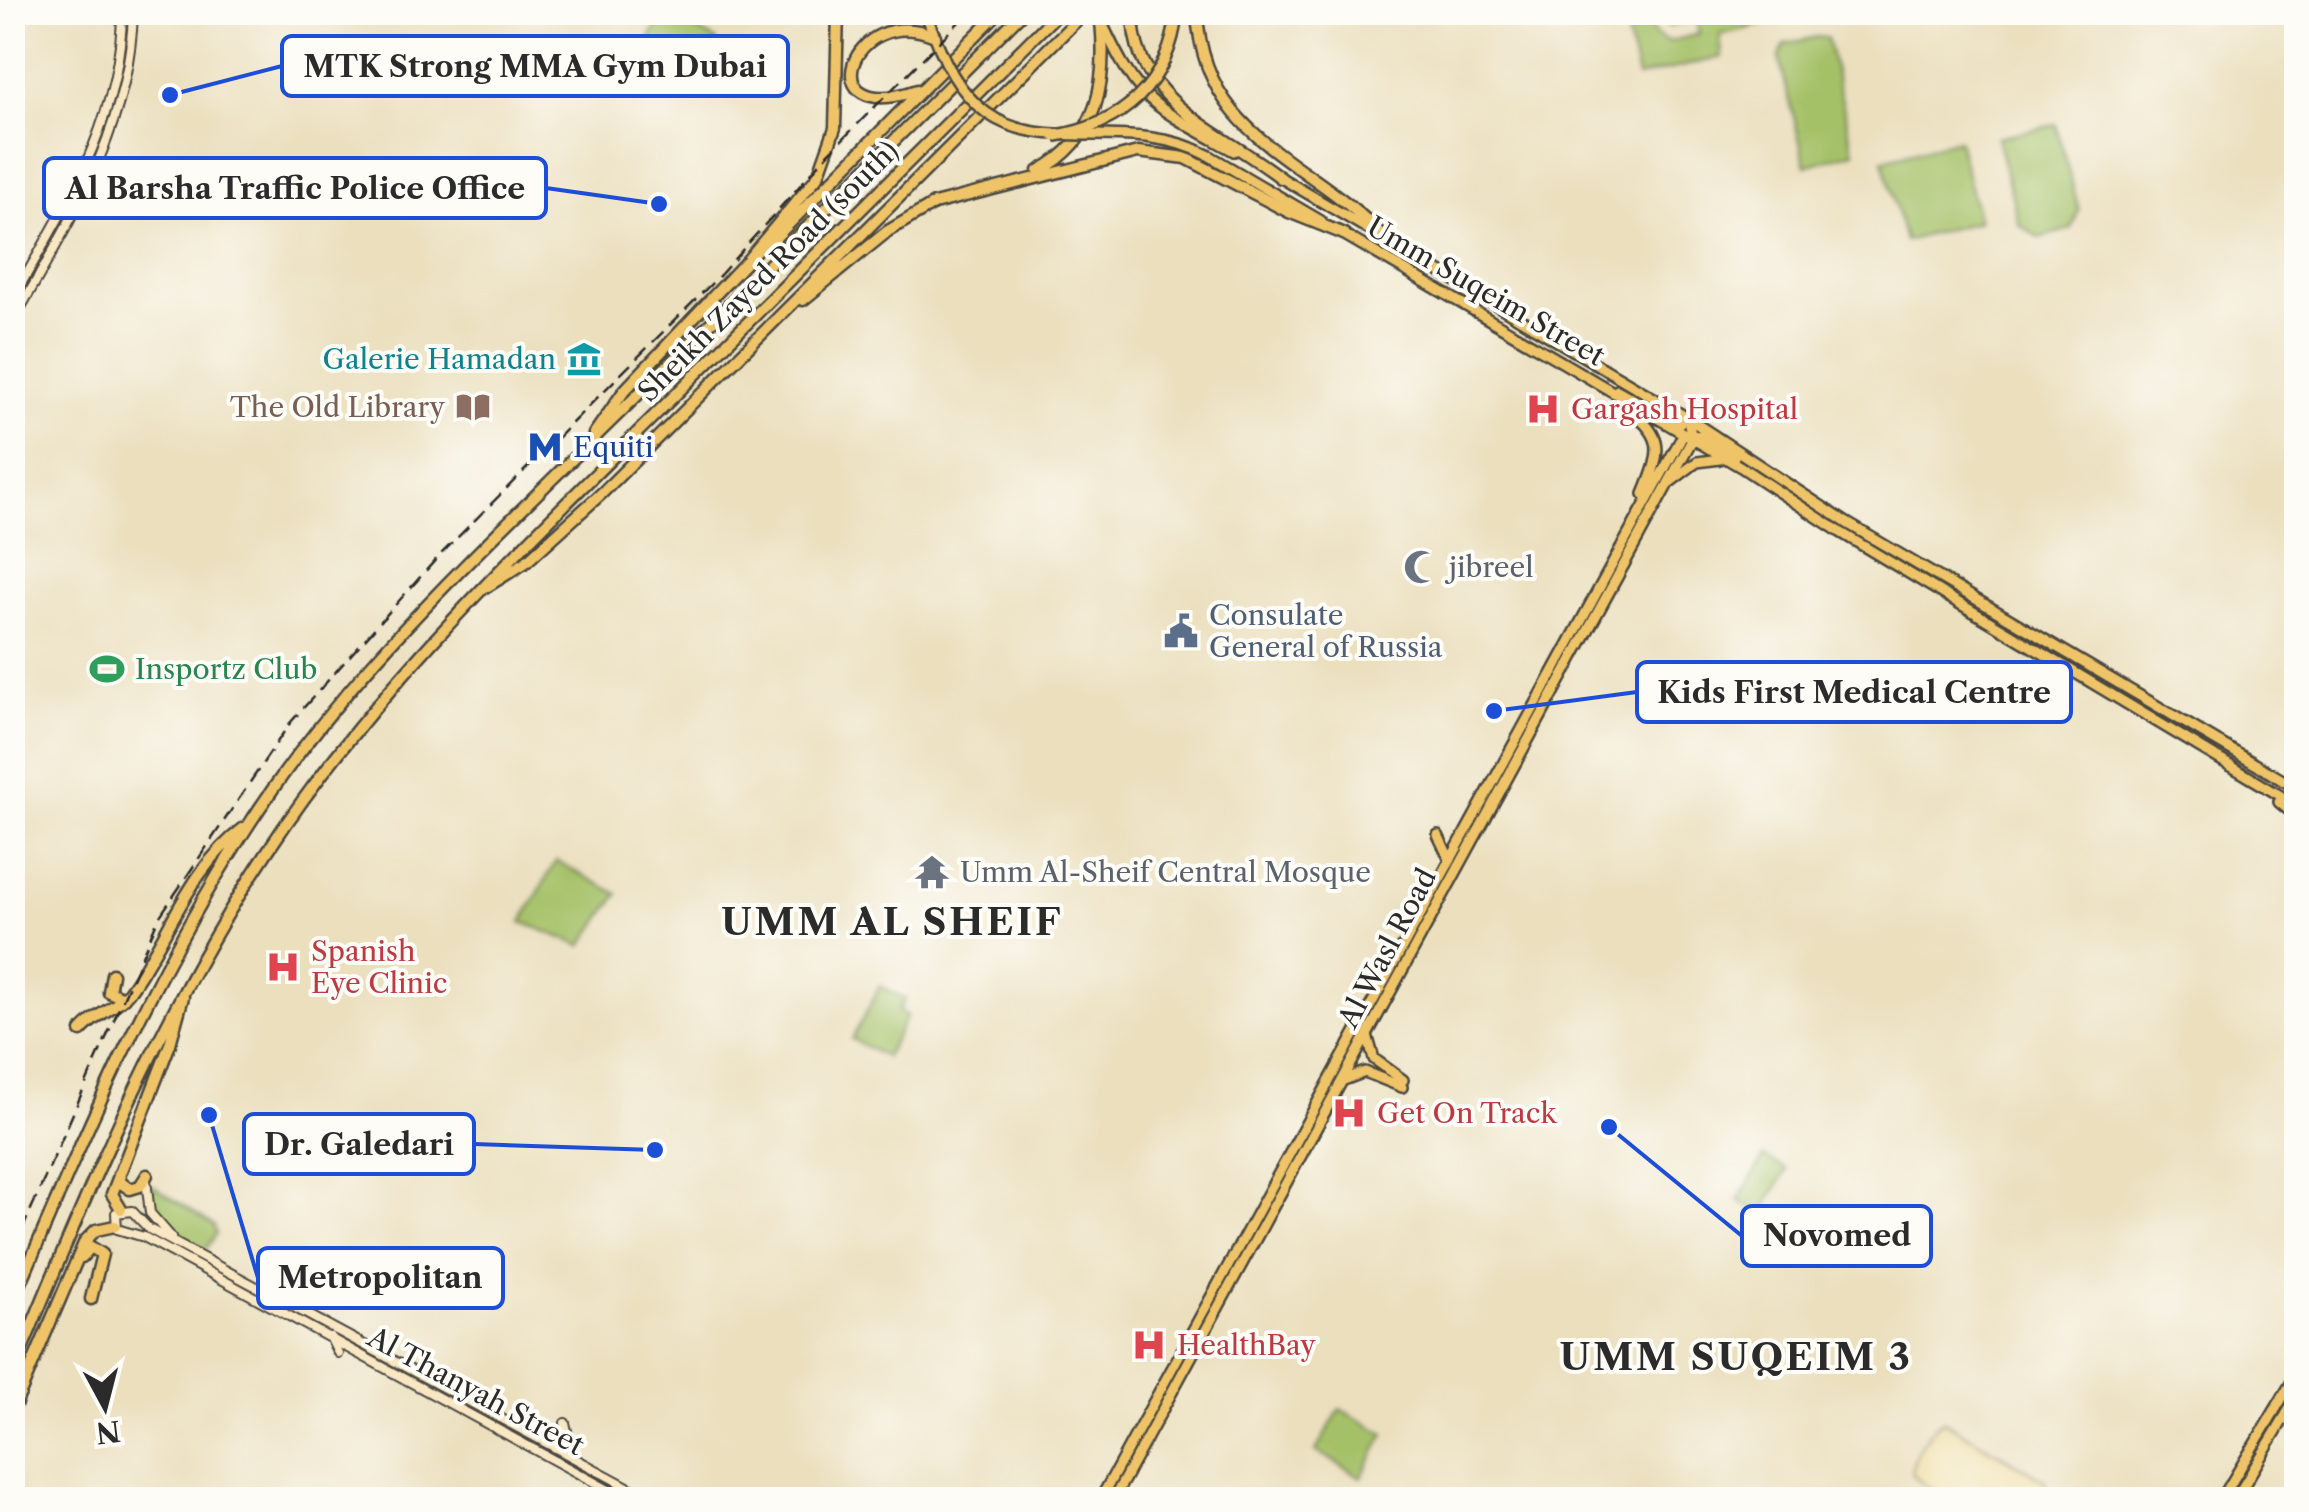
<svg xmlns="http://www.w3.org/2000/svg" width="2309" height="1512" viewBox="0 0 2309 1512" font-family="'Libre Caslon Text',serif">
<rect width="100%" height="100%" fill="#fdfcf7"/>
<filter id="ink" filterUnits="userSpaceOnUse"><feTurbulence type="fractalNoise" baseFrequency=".01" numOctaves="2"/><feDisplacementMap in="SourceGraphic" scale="20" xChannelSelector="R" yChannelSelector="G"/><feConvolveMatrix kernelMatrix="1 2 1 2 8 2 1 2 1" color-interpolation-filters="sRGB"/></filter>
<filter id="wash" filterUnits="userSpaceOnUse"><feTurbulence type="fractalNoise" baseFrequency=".0048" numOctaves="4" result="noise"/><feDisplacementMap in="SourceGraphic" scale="40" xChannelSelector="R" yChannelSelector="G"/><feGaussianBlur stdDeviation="2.25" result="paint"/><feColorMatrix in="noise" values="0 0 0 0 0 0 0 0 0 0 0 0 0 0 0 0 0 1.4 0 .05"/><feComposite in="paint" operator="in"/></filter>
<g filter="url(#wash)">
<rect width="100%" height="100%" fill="#ebdfbe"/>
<path fill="#a5c168" stroke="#68764a" stroke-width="2.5" d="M 664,13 L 717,41 L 690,91 L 637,61 Z
M 1622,13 L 1649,13 L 1654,34 L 1668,42 L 1699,34 L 1696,19 L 1669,26 L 1664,13 L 1749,13 L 1751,19 L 1769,15 L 1771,20 L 1776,13 L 1809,13 L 1720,35 L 1722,57 L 1638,77 Z
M 1817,37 L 1827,38 L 1854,152 L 1806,166 L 1779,57 L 1785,44 Z
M 2056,125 L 2079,210 L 2071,229 L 2039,238 L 2019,224 L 1997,137 Z
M 1958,140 L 1979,221 L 1905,241 L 1883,160 Z
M 556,861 L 618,894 L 582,946 L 522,922 Z
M 880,986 L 905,999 L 899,1011 L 907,1016 L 885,1057 L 852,1039 Z
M 1764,1157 L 1787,1170 L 1761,1214 L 1738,1200 Z
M 152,1185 L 214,1226 L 216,1234 L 207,1248 C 177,1243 146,1217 152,1185 Z
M 1340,1409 L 1385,1434 L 1361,1477 L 1316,1451 Z"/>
<path fill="#eeda9e" stroke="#8c8264" stroke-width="2.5" d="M 1944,1421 L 2047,1482 L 2036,1499 C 1991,1500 1942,1510 1912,1473 C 1912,1457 1929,1427 1944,1421 Z"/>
</g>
<g filter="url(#ink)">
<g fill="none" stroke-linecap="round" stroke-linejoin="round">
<g stroke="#484641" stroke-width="12">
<path id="secondary" d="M 12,300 C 64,208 121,122 122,12
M 12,323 C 68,224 130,130 133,12
M 146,1180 L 150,1213 L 171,1237
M 330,1337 L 338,1353
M 565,1423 L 573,1455
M 627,1500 L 144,1237 L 117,1229 L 116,1213 L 132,1211 L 149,1229 L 652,1500"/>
</g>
<g stroke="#484641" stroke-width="14">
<path id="primary" d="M 925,12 L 940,49
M 1097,12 C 1138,103 1149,104 1234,151
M 1210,156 L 1321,221
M 1278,176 L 1686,417 L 1847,523 L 2296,788
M 1338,231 L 1741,467 L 1840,532 L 2296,805
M 1617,390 L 1678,424 L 1686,417
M 1621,404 C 1664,435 1664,446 1644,494
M 1690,435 L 1701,436 L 1734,457
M 1669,483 L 1697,462 L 1720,459
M 2279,802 L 2296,816
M 1438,835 L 1449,858
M 1367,1035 L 1374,1059 L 1403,1080
M 1344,1080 L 1365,1072 L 1402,1087
M 1100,1500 L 1683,435
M 1113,1500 L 1692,440 L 1688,419
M 2221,1500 L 2296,1375
M 2235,1500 L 2296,1398"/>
</g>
<g stroke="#484641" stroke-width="15">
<path id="motorway" d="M 1133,12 C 1132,102 1221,131 1281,178
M 1197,12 C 1203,141 1312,158 1384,238
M 917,90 C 809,128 850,0 935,36
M 1039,171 C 1099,139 1107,82 1101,21
M 766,247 L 999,12
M 803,300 L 888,231 L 934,204 L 1138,152 L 1186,158 L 1289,212 L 1344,234
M 594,434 L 624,391 L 746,262 L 818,176 L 835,128 L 838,12
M 488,586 L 526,562 L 602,493 L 1085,12
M 112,974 L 109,992 L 124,998
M 81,1031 C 95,1014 116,1009 129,992 C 168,939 188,869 244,828
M 119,1174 L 121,1183 L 130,1189 L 140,1186 L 147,1175
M 121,1209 L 112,1194 L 170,1044 L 183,997
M 82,1257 L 91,1247 L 102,1254 L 91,1299
M 12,1304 C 82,1139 150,977 248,826 C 345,675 476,555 603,429 C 744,291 883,152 1023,12
M 12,1373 C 88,1192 159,1013 269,849 C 374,690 510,559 645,425 C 783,288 921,150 1059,12
M 12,1412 L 85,1241 L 96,1230 L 115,1226"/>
</g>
<use href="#secondary" stroke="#f9e7c3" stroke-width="8"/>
<use href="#primary" stroke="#efc469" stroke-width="9"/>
<use href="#motorway" stroke="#efc469" stroke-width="10"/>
<path stroke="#2b2b2b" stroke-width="2.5" stroke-dasharray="15 8" stroke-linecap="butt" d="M 12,1253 L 158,919 L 290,723 L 439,556 L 720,275 L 828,154 L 969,12"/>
<g stroke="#484641" stroke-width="14" stroke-linecap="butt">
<path id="primary-bridge" d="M 940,49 C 998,188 1107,102 1210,156"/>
</g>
<g stroke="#484641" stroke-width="15" stroke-linecap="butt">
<path id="motorway-bridge" d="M 1054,136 C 1123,125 1169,84 1177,12"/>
</g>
<use href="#primary-bridge" stroke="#efc469" stroke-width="9"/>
<use href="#motorway-bridge" stroke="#efc469" stroke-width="10"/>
</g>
</g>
<defs>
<g id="museum-bare" transform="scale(2.7)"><path d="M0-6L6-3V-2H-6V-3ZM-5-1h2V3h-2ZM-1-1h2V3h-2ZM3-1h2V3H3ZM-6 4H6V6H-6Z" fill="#0f9aa8" stroke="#fdfcf7" stroke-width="2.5" paint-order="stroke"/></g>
<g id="library-bare" transform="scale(2.7)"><path d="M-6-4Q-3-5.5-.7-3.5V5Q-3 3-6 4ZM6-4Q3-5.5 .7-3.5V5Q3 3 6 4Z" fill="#8d6e63" stroke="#fdfcf7" stroke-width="2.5" paint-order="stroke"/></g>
<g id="hospital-bare" transform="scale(2.7)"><path d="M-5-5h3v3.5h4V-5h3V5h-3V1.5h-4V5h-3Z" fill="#e0444e" stroke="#fdfcf7" stroke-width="2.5" paint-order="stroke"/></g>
<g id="metro-bare" transform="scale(2.7)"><path d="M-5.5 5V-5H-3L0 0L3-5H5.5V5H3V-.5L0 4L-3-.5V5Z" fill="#1a4fb4" stroke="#fdfcf7" stroke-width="2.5" paint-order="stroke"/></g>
<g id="mosque-bare" transform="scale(2.7)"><path d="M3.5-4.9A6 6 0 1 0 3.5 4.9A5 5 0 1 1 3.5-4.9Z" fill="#6b7280" stroke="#fdfcf7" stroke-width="2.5" paint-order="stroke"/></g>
<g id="civic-bare" transform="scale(2.7)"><path d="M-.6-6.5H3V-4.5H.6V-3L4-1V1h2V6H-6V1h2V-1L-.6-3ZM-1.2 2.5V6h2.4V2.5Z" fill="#5c6f8a" stroke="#fdfcf7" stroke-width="2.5" paint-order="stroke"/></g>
<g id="stadium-bare" transform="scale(2.7)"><path d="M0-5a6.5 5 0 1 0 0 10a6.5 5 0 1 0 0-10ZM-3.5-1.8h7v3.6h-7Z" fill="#2e9e5b" stroke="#fdfcf7" stroke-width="2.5" paint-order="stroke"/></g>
<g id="temple-bare" transform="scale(2.7)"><path d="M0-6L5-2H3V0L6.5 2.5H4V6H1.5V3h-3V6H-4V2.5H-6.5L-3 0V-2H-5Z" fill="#6b7280" stroke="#fdfcf7" stroke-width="2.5" paint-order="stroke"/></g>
</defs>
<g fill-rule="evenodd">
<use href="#museum-bare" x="584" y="359"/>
<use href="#library-bare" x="473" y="407"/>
<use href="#hospital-bare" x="1543" y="409"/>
<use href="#metro-bare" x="545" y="447"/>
<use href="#mosque-bare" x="1421" y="567"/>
<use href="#civic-bare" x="1181" y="631"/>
<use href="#stadium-bare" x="107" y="669"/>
<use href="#temple-bare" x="932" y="872"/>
<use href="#hospital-bare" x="283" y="967"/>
<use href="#hospital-bare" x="1349" y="1113"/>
<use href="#hospital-bare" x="1149" y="1345"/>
</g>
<g text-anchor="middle" stroke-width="8" stroke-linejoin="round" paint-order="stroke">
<g font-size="28" fill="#2b2b2b" stroke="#fdfcf7">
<text transform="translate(768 271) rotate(-45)" y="10">Sheikh Zayed Road (south)</text>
<text transform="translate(1486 291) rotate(30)" y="10">Umm Suqeim Street</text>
<text transform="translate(1387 948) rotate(-62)" y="10">Al Wasl Road</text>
<text transform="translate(476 1391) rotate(28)" y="10">Al Thanyah Street</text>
</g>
<g font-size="28" fill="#0d838f" stroke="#fdfcf7" text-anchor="end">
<text x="556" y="369">Galerie Hamadan</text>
</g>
<g font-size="28" fill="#785e54" stroke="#fdfcf7" text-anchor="end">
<text x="445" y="417">The Old Library</text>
</g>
<g font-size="28" fill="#be3a42" stroke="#fdfcf7" text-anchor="start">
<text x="1571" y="419">Gargash Hospital</text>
<text x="311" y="961">Spanish<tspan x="311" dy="32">Eye Clinic</tspan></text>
<text x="1377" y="1123">Get On Track</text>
<text x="1177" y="1355">HealthBay</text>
</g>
<g font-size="28" fill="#164399" stroke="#fdfcf7" text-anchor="start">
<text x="573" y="457">Equiti</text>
</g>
<g font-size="28" fill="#5b616d" stroke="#fdfcf7" text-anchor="start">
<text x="1449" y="577">jibreel</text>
<text x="960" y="882">Umm Al-Sheif Central Mosque</text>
</g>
<g font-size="28" fill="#4e5e75" stroke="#fdfcf7" text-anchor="start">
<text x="1209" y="625">Consulate<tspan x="1209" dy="32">General of Russia</tspan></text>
</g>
<g font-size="28" fill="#27864d" stroke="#fdfcf7" text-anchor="start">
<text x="135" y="679">Insportz Club</text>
</g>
<g font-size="38" font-weight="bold" letter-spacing="2.5" fill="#2b2b2b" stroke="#fdfcf7">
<text x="892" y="935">UMM AL SHEIF</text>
<text x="1736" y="1370">UMM SUQEIM 3</text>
</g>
</g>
<path fill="none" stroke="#1d4ed8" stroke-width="4" d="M170 95L282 66M659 204L546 188M1494 711L1637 692M655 1150L474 1144M1609 1127L1742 1236M209 1115L258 1278"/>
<g fill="#1d4ed8" stroke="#fdfcf7" stroke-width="4">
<circle cx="170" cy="95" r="10"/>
<circle cx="659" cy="204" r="10"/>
<circle cx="1494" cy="711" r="10"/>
<circle cx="655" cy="1150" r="10"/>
<circle cx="1609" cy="1127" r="10"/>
<circle cx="209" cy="1115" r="10"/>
</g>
<g fill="#fdfcf7" stroke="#1d4ed8" stroke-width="4">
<rect x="282" y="36" width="506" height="60" rx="10"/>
<rect x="44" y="158" width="502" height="60" rx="10"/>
<rect x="1637" y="662" width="434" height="60" rx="10"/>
<rect x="244" y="1114" width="230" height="60" rx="10"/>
<rect x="1742" y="1206" width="189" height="60" rx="10"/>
<rect x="258" y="1248" width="245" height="60" rx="10"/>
</g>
<g font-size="30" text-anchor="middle" font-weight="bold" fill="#2b2b2b">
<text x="535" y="77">MTK Strong MMA Gym Dubai</text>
<text x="295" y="199">Al Barsha Traffic Police Office</text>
<text x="1854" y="703">Kids First Medical Centre</text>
<text x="359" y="1155">Dr. Galedari</text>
<text x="1837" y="1246">Novomed</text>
<text x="380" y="1288">Metropolitan</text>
</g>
<rect width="2309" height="1512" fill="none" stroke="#fdfcf7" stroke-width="50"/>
<g transform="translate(105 1407) rotate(173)" stroke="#fdfcf7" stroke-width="8" paint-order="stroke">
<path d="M0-8L18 38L0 25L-18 38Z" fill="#2b2b2b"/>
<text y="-15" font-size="28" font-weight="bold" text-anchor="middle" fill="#2b2b2b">N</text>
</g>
</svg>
